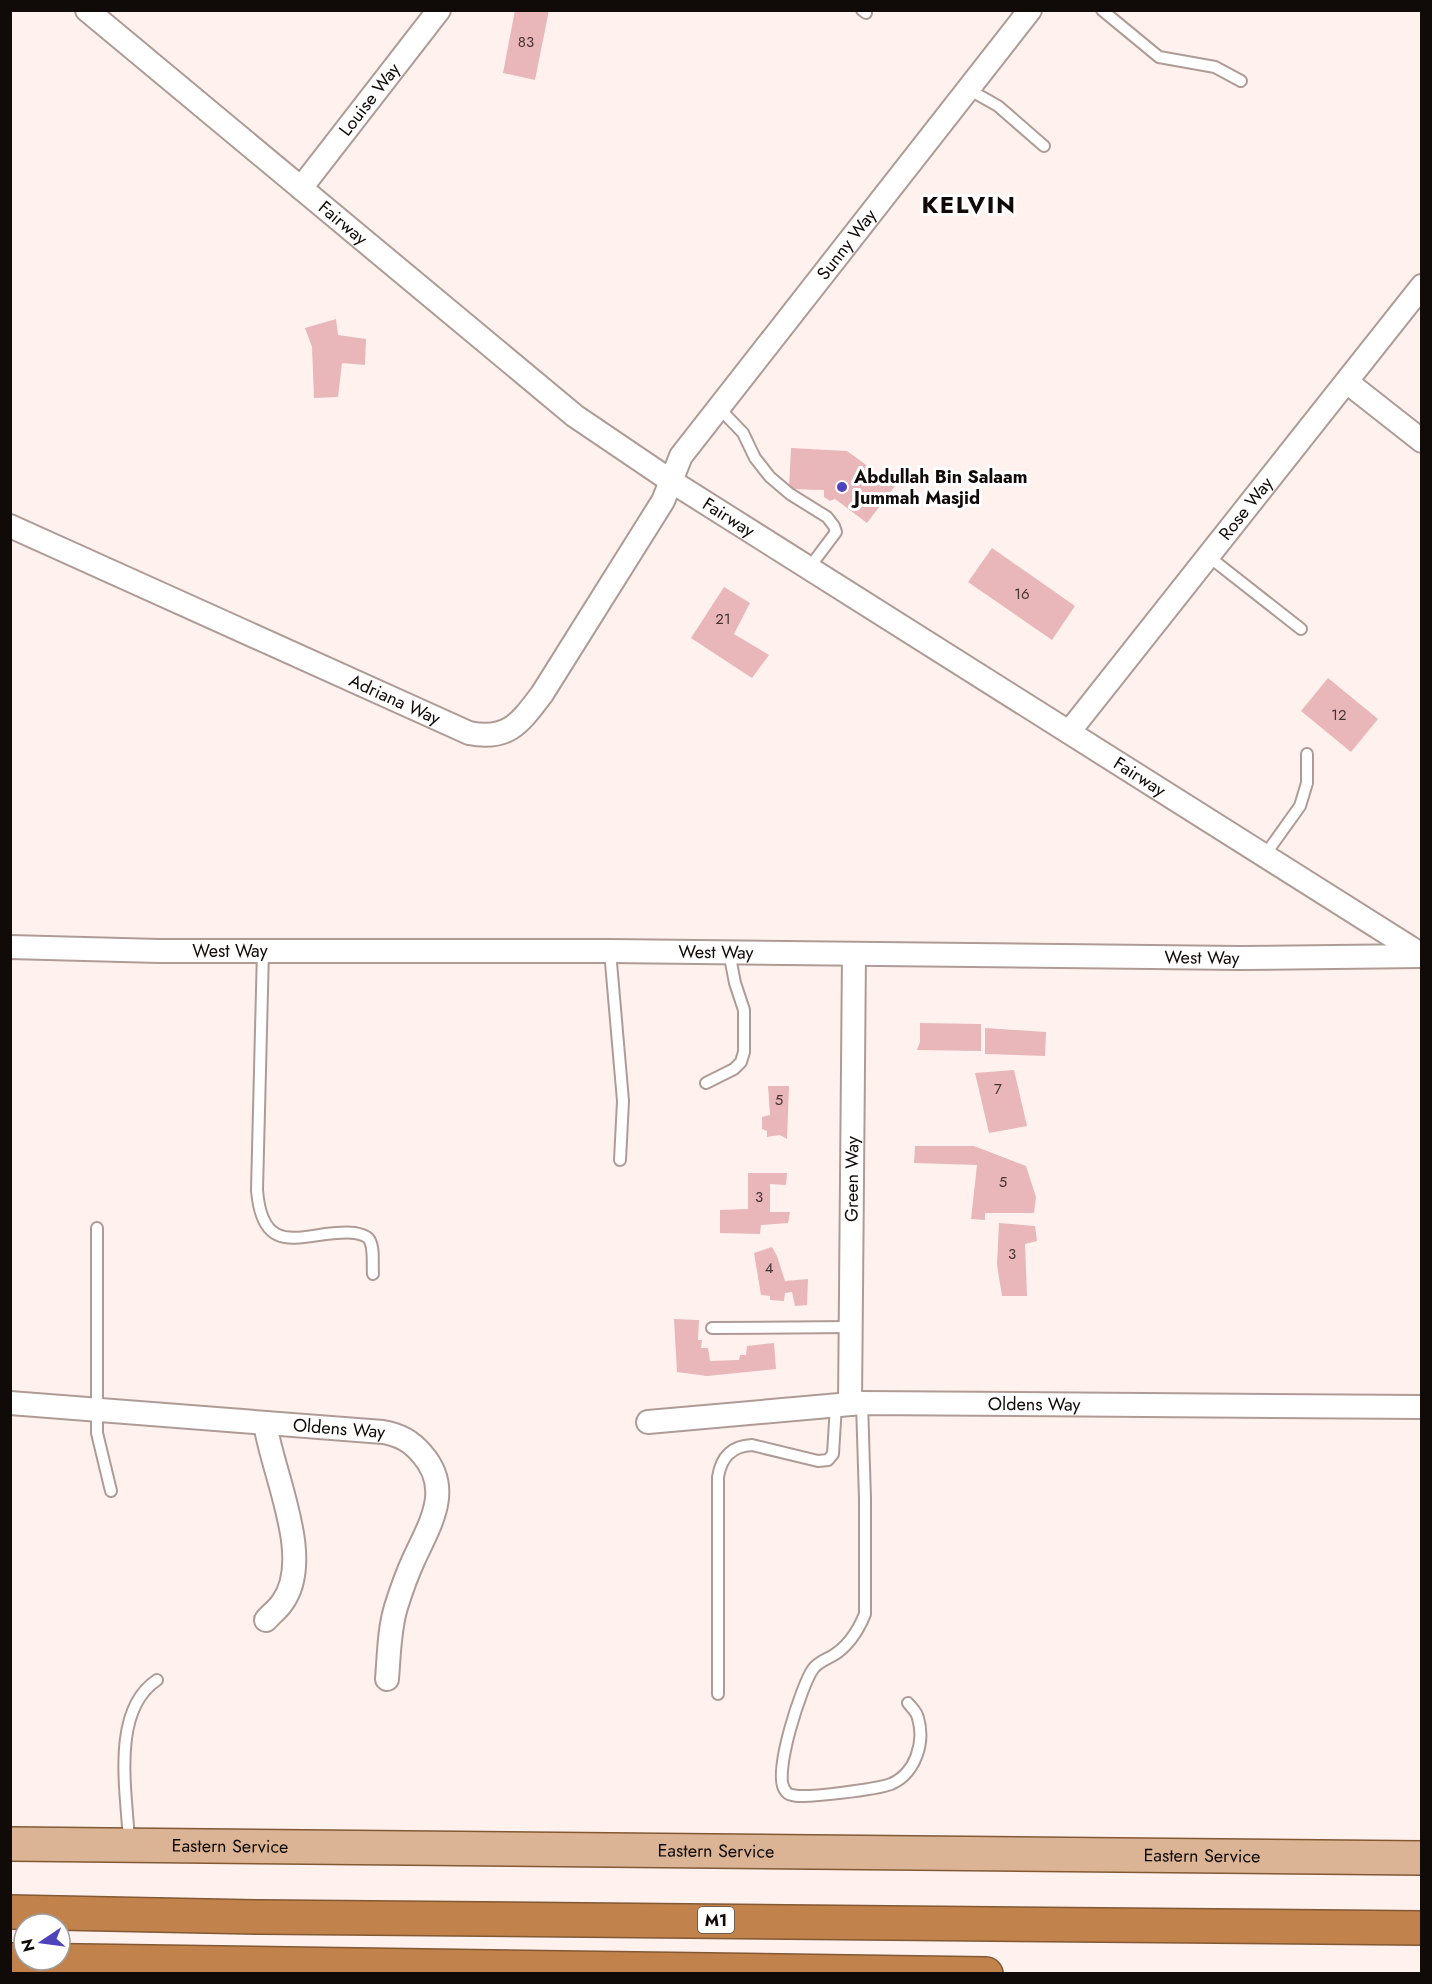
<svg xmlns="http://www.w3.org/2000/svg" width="1432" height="1984" viewBox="0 0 1432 1984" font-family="Jost,sans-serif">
<rect width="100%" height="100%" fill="#fff2ee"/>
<path fill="#e9b6ba" d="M 515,10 L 549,10 L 535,80 L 503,73 Z
M 336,319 L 338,335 L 366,339 L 365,365 L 342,363 L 338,397 L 314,398 L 312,347 L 305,328 Z
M 791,448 L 847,451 L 895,486 L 867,523 L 835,499 L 830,501 L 824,497 L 824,490 L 789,489 Z
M 992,548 L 1075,606 L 1052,640 L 968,582 Z
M 724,587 L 750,603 L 734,634 L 769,655 L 752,678 L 691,638 Z
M 1328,678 L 1378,719 L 1351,752 L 1301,711 Z
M 920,1023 L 981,1024 L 981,1051 L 917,1050 L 920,1042 Z
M 985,1028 L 1046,1032 L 1045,1056 L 985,1054 Z
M 1014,1070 L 1027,1126 L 989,1133 L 975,1073 Z
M 768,1086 L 789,1086 L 787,1139 L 780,1135 L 767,1137 L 767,1131 L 762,1129 L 762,1117 L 770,1115 Z
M 915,1146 L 974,1146 L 1026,1166 L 1036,1197 L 1034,1213 L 985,1213 L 985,1220 L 971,1219 L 977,1165 L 914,1163 Z
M 748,1173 L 787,1173 L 786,1185 L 770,1184 L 770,1212 L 790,1212 L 788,1223 L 761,1225 L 760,1234 L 720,1233 L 720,1210 L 748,1209 Z
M 999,1223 L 1035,1226 L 1037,1241 L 1025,1244 L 1027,1296 L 1002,1296 L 997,1265 Z
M 772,1247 L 777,1256 L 785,1281 L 808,1279 L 807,1305 L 795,1306 L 792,1292 L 785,1293 L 784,1301 L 770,1300 L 770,1296 L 761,1295 L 754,1253 Z
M 674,1319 L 699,1320 L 698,1340 L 702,1340 L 701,1348 L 708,1348 L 710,1361 L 739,1360 L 740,1355 L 746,1355 L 747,1346 L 774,1343 L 776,1369 L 707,1376 L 677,1372 Z"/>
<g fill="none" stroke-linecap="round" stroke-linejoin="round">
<g stroke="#af9b96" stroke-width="14">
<path id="lane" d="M 862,10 L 866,13
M 1102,10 L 1159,57 L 1215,67 L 1241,81
M 968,89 L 998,106 L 1044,146
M 719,408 L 743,433 L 755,458 L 770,477 L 790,494 L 827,517 L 834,526 L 836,532 L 809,568
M 1208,556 L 1301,629
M 1265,855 L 1300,806 L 1307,783 L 1307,754
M 263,950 L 257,1190 C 263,1265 309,1228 355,1233 C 359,1234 365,1235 368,1238 C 375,1245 372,1265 373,1274
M 610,951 L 623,1101 L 620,1160
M 706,1083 L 734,1069 L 741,1062 L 744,1052 L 744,1010 L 735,983 L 729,952
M 97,1228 L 97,1433 L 111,1491
M 712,1328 L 851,1327
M 862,1403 L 865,1499 L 865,1614 C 858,1631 848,1647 832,1656 C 825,1660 818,1662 813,1669 C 802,1684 772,1775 785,1790 C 786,1792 789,1795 792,1795 C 804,1799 878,1789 891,1784 C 916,1773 925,1742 918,1718 C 917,1712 912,1708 908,1703
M 718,1694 L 718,1477 C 721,1458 731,1446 752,1445 L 818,1461 L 828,1460 L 833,1454 L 836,1405
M 129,1842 C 127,1794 110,1711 157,1680"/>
</g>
<g stroke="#af9b96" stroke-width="26">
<g id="street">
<path id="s1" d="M 87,10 L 575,416 L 671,481 L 1422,955"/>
<path id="s2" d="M 301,188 L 439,10"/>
<path d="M 1347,382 L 1422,441"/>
<path id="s3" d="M 10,526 L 469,733 C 508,741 520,723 542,694 L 663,501 L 681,456 L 1030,10"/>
<path id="s4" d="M 1069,732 L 1422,286"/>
<path id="s5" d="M 10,947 L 159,951 L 610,951 L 1240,958 L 1422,956"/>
<path id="s6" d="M 10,1403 L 383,1432 C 400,1435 411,1441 422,1454 C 453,1489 430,1524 414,1559 C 407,1574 401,1591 396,1607 C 389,1630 389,1656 387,1679"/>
<path id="s7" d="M 850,1404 L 854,954"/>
<path id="s8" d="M 648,1422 L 862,1403 L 1422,1407"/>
<path d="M 265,1423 C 272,1473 315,1559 282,1603 C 278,1609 271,1614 266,1620"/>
</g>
</g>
<g stroke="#835834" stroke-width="36">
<g id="primary">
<path id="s9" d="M 10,1844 L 1422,1858"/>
</g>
</g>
<g stroke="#835834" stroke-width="36">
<path id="highway" d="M 10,1912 L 260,1917 L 1422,1928
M 10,1960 L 986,1974"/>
</g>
<use href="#lane" stroke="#fff" stroke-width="10"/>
<use href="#street" stroke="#fff" stroke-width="22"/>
<use href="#primary" stroke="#dab494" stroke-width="33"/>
<use href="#highway" stroke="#c1824c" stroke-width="33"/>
</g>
<circle fill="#4e43ba" stroke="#fff" stroke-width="2" cx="842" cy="487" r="6"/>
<g text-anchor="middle" stroke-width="6" stroke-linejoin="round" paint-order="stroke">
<g font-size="15" fill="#463534">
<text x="526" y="47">83</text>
<text x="1022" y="599">16</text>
<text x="723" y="624">21</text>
<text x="1339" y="720">12</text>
<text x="998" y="1094">7</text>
<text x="779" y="1105">5</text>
<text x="1003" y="1187">5</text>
<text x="759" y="1202">3</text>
<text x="1012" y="1259">3</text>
<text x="769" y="1273">4</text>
</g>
<rect fill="#fff" stroke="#585452" stroke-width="1.5" x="698" y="1907" width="36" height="26" rx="4.5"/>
<g font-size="16" font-weight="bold" fill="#100a08">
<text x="716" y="1926">M1</text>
</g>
<g font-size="18" fill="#100a08" stroke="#fff">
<text dy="6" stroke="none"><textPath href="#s2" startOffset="112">Louise Way</textPath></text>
<text dy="6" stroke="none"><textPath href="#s1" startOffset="333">Fairway</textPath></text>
<text dy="6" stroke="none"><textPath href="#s3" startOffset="1138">Sunny Way</textPath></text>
<text dy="6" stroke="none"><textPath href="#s4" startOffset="285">Rose Way</textPath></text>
<text dy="6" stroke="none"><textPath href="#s1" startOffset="819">Fairway</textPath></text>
<text dy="6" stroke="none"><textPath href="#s3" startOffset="422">Adriana Way</textPath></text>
<text dy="6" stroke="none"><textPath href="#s1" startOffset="1305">Fairway</textPath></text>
<text dy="6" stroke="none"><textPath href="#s5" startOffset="220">West Way</textPath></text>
<text dy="6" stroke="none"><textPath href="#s5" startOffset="706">West Way</textPath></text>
<text dy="6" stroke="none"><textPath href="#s5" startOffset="1192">West Way</textPath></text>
<text dy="6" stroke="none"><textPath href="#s7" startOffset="225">Green Way</textPath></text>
<text dy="6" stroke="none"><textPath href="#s8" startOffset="387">Oldens Way</textPath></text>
<text dy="6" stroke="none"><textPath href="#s6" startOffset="330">Oldens Way</textPath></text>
<text dy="6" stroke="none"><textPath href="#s9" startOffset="220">Eastern Service</textPath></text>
<text dy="6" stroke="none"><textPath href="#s9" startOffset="706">Eastern Service</textPath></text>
<text dy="6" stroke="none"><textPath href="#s9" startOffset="1192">Eastern Service</textPath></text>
</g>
<g font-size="18" font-weight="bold" fill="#100a08" stroke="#fff" text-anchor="start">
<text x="854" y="483">Abdullah Bin Salaam<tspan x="854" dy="21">Jummah Masjid</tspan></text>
</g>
<g font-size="24" font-weight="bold" letter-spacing="1.5" fill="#100a08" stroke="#fff">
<text x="969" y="213">KELVIN</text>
</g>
</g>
<rect width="1432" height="1984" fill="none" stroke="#100a08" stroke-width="24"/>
<g transform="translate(42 1942) rotate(257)"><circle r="28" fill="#ffffff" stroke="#9f9d9c" stroke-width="1.5"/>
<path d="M0-4.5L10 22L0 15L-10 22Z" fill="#4e43ba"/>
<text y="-9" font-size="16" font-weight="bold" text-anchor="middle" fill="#100a08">N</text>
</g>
</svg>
